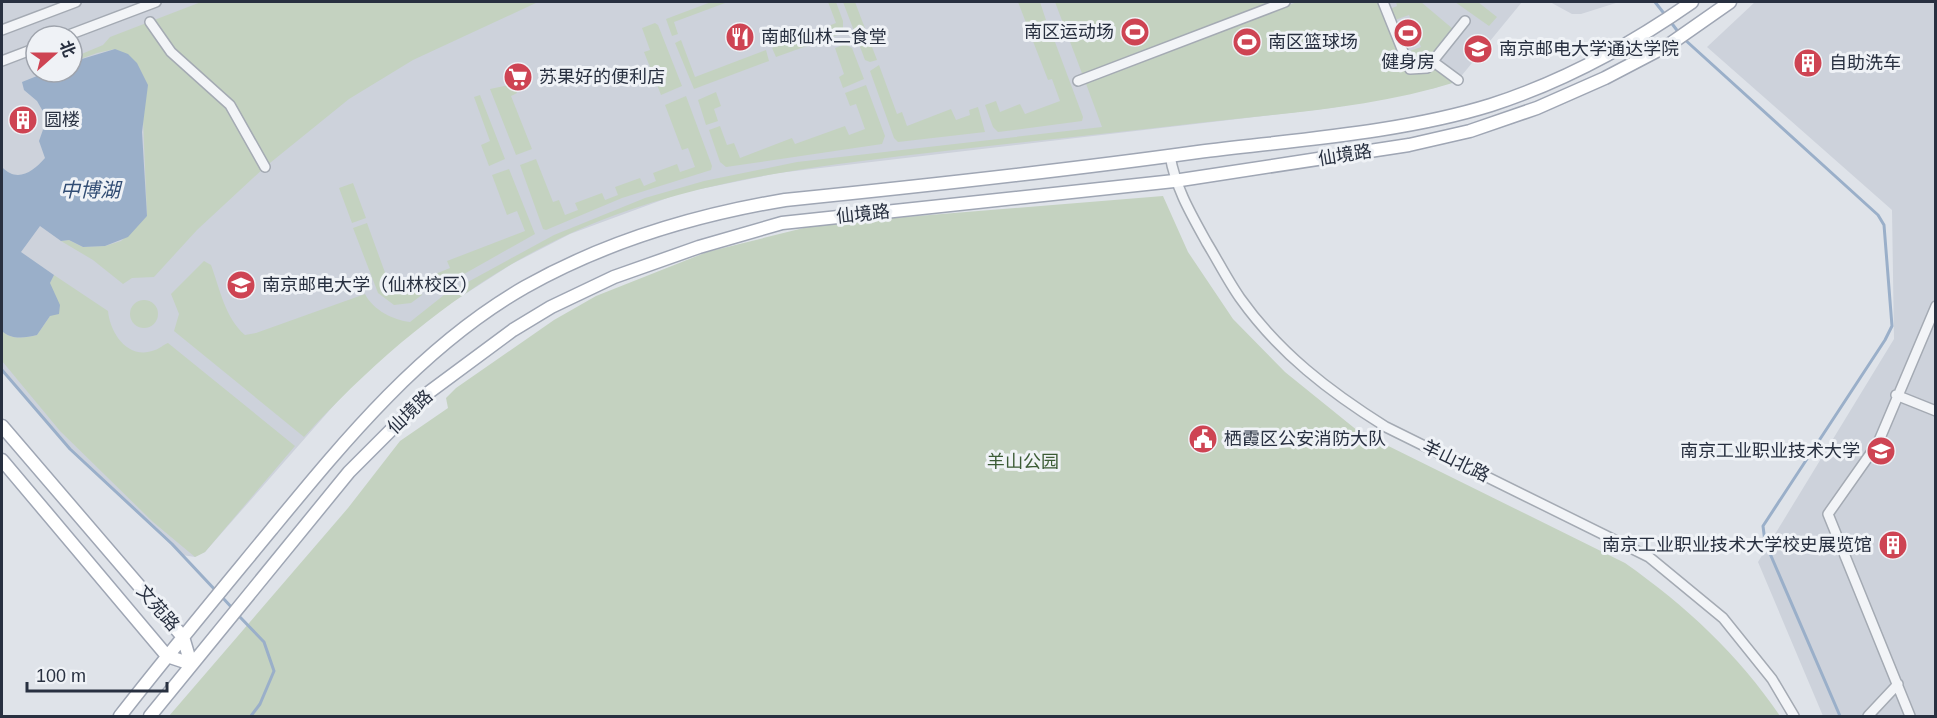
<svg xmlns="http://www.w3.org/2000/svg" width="1937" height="718" viewBox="0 0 1937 718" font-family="Arial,'Noto Sans SC',sans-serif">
<rect width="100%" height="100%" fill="#dfe3e9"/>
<path fill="#cdd2db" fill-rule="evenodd" d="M 2,2 L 1522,2 L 1458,80 L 1435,88 L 1331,108 L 778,173 L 681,193 L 570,234 L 512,264 L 448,305 L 394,347 L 350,387 L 205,552 L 195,557 L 182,555 L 70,449 L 2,368 ZM 36,36 L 72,36 L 72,72 L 36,72 Z
M 1550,2 L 1619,2 L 1581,14 L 1572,14 Z
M 1755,2 L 1935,2 L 1935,716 L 1823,716 L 1758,562 L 1894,339 L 1892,210 L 1707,47 Z"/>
<path fill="#c4d2c0" d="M 201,2 L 538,2 L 413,60 L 349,99 L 265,167 L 197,230 L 154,277 L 132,278 L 123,284 L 93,260 L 61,241 L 69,240 L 83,247 L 105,246 L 121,241 L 147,216 L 143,119 L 115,49 L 97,53 L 72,62 L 72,58 L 103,45 L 110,37 Z
M 711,2 L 725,3 L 674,22 L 678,34 L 672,36 L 666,19 Z
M 828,2 L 836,2 L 843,21 L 843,33 L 776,57 L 772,48 L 836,23 Z
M 843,2 L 855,2 L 877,60 L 870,62 L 865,60 Z
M 1018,2 L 1040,2 L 1046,20 L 1028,28 Z
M 1055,2 L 1278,2 L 1083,76 Z
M 1297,2 L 1380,2 L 1407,72 L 1436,65 L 1456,82 C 1373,108 1284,113 1198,123 C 1105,134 1012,143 919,154 C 800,168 680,183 569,234 C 466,282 380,354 304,437 L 174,331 L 179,314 L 171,294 L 204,261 L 211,265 C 220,289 225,318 245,335 L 256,333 L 365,294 C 373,310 393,320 410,322 L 444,295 L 554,235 L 645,198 L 704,181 L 797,162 L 1102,127 L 1085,81 Z
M 1396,2 L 1421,2 L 1453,29 C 1444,46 1433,65 1413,66 L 1407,52 L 1421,47 L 1409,15 L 1395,20 L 1390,9 L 1397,6 Z
M 1455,2 L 1478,2 L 1497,17 L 1489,26 Z
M 655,23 L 658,25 L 682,86 L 661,95 L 644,52 L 650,50 L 642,28 Z
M 1046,25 L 1049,26 L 1083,117 L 1082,121 L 998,132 L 993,127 L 985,105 L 996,101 L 1000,112 L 1020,104 L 1025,114 L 1060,101 L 1052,79 L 1048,80 L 1029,31 Z
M 681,40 L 695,77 L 766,50 L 769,61 L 694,89 L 675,43 Z
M 845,44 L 852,48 L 864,79 L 843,88 L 839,77 L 844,74 L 835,48 Z
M 879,65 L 897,114 L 902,112 L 907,126 L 951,109 L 956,120 L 970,115 L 969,110 L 978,107 L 985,132 L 898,142 L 894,138 L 870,71 Z
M 513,84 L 517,93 L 511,96 L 532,149 L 516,155 L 490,89 Z
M 866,85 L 885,136 L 882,144 L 726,167 L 720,162 L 709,130 L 720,126 L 727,145 L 734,143 L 740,158 L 792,138 L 795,144 L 845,126 L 849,135 L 865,129 L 856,104 L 850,106 L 845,93 Z
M 716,92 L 721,106 L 714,109 L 718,121 L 706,125 L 698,100 Z
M 480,95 L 505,159 L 489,166 L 481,145 L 490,141 L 474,97 Z
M 686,96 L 712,166 L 711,170 L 622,198 L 546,230 L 543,229 L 520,165 L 536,159 L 553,202 L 559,200 L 565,215 L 578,210 L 575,203 L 602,193 L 605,200 L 618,195 L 615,187 L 640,178 L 644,186 L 656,181 L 653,173 L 677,164 L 680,172 L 695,167 L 688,148 L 682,150 L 665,105 Z
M 509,169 L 535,234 L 441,287 L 432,286 L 428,277 L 450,268 L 447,261 L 525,231 L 517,211 L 507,215 L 492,175 Z
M 353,183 L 366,218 L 352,223 L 339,188 Z
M 1163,196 L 1188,252 L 1233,319 L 1285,372 L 1358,431 L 1625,563 C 1686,606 1738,654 1780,716 L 169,716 L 348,508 L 400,441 L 448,408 L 446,398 L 456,388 L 554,320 L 596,296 L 707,252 L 820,224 Z
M 367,223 L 387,278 L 391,277 L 396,288 L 417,281 L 422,295 L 411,303 L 394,305 L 378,293 L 353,228 Z
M 54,275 L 108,311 C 110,333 128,361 155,350 C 159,349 163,345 168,343 L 295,446 L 205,552 L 195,557 L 153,522 L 60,431 L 2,361 L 2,331 C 11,340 25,338 37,335 L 50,316 L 50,283 Z
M130 314a14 14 0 1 1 28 0a14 14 0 1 1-28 0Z"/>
<path fill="#9aafc9" d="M 115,49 L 128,54 L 137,63 L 148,85 L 142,132 L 147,216 L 128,237 L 105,246 L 83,247 L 69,240 L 61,241 L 40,226 L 21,252 L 54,275 L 50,283 L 60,305 L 59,314 L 50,316 L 37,335 C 25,338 11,340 2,331 L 2,167 C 17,183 33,172 45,158 L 39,141 L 45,124 L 45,115 L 37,101 L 24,90 L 22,82 L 47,72 L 72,72 L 72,62 Z"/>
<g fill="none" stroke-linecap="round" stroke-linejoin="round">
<path stroke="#9aafc9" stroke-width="3" d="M 1655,2 L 1666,16
M 1670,21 L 1679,33
M 1683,38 L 1878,215 L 1884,225 L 1892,326 L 1885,340 L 1763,526 L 1765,542 L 1840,716
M 2,370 L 70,449 L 172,544 L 217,592
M 222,597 L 234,610
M 238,615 L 264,642 L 274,671 L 260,704 L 251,716"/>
<g stroke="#a4aab3" stroke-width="12">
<path id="minor" d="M 1383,2 L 1410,69 L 1427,68 L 1435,63 L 1458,80
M 150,22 L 171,52 L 230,105 L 265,167
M 2,30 L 76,2
M 66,36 L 156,2
M 2,61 L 36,48
M 1435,63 L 1433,61 L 1465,21
M 1078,81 L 1285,2
M 1170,156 C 1176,189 1191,214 1207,243 C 1218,261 1228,281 1240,298 C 1279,353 1330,392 1386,427 L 1649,557 L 1723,618 L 1772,679 L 1794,716
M 1896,395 L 1936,411
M 1868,716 L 1898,684
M 1910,716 L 1828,514 L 1878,443 L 1936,306"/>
</g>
<g stroke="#9fa6b4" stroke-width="15">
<path id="major" d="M 2,426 L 183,637 L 191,664
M 2,460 L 167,656 L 191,664
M 120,716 C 169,653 220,592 271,530 C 345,440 422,346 525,287 C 605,242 695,215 785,200 C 923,186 1061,171 1198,152 C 1293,140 1401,133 1491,105 C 1562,82 1632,44 1692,2
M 150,716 L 349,472 L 428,393 L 513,330 L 551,307 L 614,277 L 699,247 L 782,223 L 1174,181 L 1409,145 L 1470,131 L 1537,108 L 1605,78 L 1670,44 L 1730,2"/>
</g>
<use href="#minor" stroke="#f2f4f7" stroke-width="9"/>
<use href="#major" stroke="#fff" stroke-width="12"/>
</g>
<defs>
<g id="stadium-disc" transform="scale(1.5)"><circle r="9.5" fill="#ce4453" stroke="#eff2f6"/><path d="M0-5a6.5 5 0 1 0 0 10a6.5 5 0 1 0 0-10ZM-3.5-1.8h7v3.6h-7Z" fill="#fff"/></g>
<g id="restaurant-disc" transform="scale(1.5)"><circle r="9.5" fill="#ce4453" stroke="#eff2f6"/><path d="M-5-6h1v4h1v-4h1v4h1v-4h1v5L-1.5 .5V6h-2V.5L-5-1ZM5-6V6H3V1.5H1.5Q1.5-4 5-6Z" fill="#fff"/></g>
<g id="university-disc" transform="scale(1.5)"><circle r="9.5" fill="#ce4453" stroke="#eff2f6"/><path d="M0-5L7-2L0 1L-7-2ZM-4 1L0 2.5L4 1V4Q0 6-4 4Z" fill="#fff"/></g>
<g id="building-disc" transform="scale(1.5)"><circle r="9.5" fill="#ce4453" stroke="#eff2f6"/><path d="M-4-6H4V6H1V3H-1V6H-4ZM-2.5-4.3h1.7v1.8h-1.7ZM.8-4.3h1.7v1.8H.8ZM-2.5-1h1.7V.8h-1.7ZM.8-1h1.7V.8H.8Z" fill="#fff"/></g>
<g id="supermarket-disc" transform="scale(1.5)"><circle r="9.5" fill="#ce4453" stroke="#eff2f6"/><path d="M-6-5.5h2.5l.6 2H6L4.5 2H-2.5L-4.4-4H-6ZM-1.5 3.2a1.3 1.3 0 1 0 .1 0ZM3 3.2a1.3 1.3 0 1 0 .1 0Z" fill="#fff"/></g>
<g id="civic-disc" transform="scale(1.5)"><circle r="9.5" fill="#ce4453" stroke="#eff2f6"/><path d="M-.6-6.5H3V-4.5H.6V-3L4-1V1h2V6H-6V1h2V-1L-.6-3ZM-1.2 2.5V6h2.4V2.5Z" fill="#fff"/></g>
</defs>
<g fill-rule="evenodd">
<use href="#stadium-disc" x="1135" y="32"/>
<use href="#stadium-disc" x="1408" y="33"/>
<use href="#restaurant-disc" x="740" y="37"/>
<use href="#stadium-disc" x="1247" y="42"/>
<use href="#university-disc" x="1478" y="49"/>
<use href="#building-disc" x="1808" y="63"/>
<use href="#supermarket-disc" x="518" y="77"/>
<use href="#building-disc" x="23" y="120"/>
<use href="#university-disc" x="241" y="285"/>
<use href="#civic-disc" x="1203" y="439"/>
<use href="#university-disc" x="1881" y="451"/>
<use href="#building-disc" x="1893" y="545"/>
</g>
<g text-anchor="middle" stroke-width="6" stroke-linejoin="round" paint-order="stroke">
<g font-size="18" fill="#283040" stroke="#eff2f6" text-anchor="start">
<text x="1114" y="38" text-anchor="end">南区运动场</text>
<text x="761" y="43">南邮仙林二食堂</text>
<text x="1268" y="48">南区篮球场</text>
<text x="1499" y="55">南京邮电大学通达学院</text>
<text x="1408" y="68" text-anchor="middle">健身房</text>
<text x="1829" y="69">自助洗车</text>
<text x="539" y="83">苏果好的便利店</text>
<text x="44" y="126">圆楼</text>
<text x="262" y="291">南京邮电大学（仙林校区）</text>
<text x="1224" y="445">栖霞区公安消防大队</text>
<text x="1860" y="457" text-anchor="end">南京工业职业技术大学</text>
<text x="1872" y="551" text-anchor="end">南京工业职业技术大学校史展览馆</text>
</g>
<g font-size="18" fill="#283040" stroke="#eff2f6">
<text transform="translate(1345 155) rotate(-9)" y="6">仙境路</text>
<text transform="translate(863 214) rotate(-6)" y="6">仙境路</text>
<text transform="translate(410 412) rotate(-44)" y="6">仙境路</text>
<text transform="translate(1456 461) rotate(26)" y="6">羊山北路</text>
<text transform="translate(158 608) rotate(49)" y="6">文苑路</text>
</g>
<g font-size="18" fill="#3b5b35" stroke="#eff2f6">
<text x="1023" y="468">羊山公园</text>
</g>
<g font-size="20" font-style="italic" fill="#324d74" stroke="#eff2f6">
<text x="90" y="197">中博湖</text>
</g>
</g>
<rect width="1937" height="718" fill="none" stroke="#283040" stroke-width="6"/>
<g transform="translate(54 54) rotate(69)"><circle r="28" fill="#eff2f6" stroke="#9fa4ad" stroke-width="1.5"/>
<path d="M0-4.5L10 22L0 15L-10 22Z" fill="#ce4453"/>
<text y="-9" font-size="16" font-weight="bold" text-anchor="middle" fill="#283040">北</text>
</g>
<path d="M27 682v9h140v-9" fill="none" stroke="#283040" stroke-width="3"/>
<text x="36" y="682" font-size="18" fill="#283040" stroke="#eff2f6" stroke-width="4.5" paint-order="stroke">100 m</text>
</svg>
